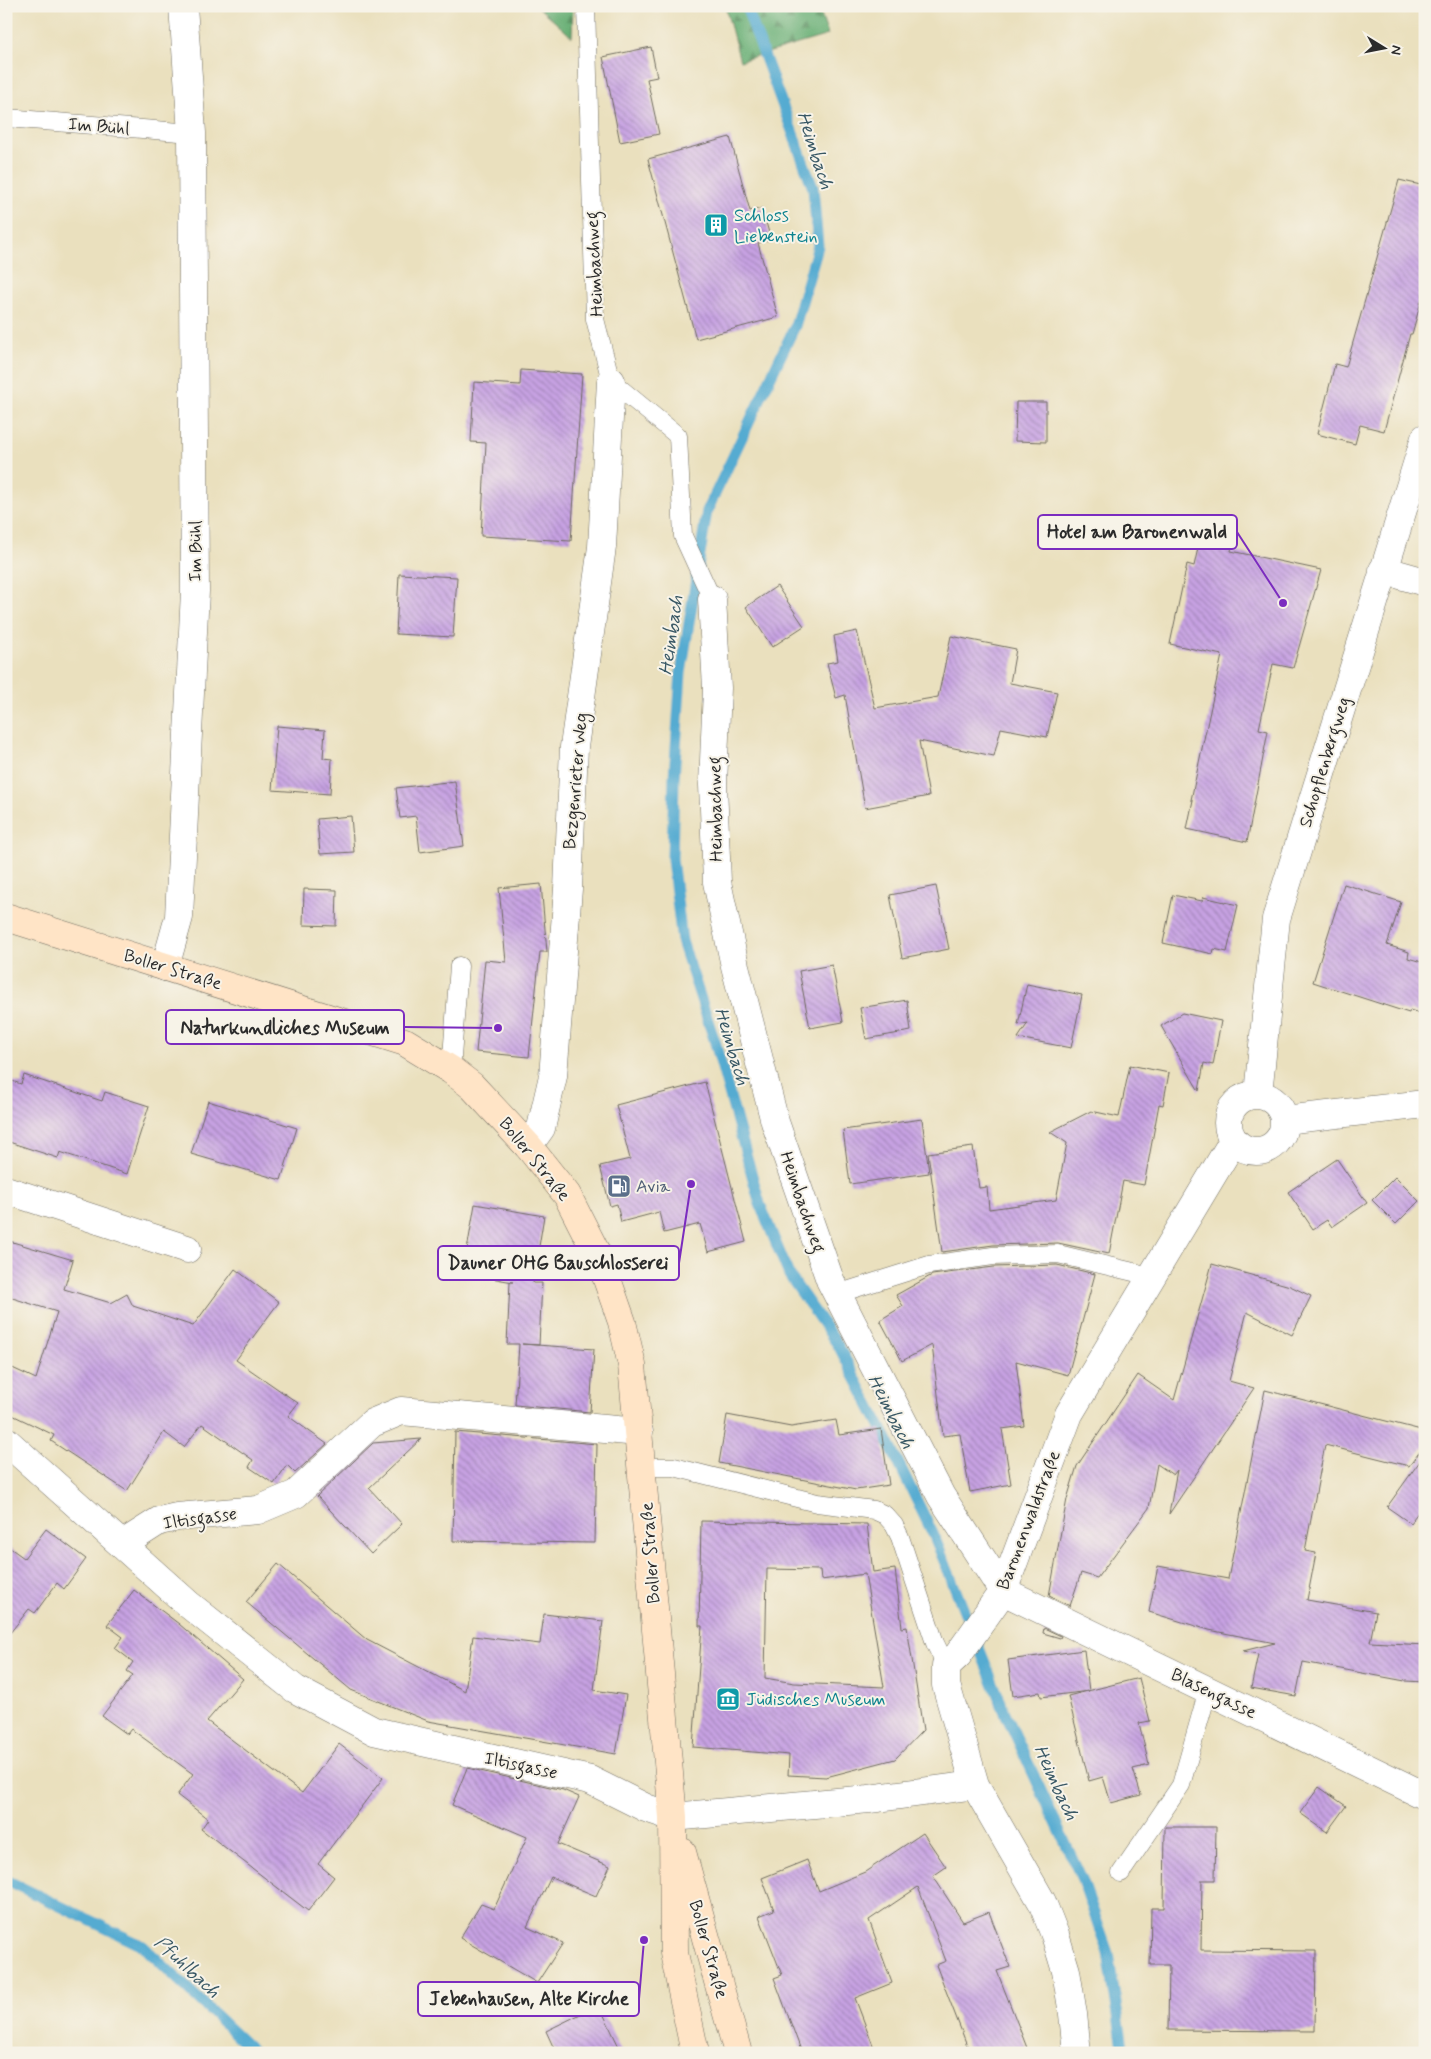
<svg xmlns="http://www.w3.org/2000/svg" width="1431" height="2059" viewBox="0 0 1431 2059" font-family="Mynerve,sans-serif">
<defs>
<pattern id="forest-firs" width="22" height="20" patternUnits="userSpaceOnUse" patternTransform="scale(1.25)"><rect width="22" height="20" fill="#68af74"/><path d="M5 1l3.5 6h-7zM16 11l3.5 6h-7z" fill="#568f5f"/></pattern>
<pattern id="building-back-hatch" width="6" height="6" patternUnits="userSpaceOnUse" patternTransform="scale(1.25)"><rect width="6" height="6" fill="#c7a2e3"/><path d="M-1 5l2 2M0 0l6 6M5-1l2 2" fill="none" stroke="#a284b8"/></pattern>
</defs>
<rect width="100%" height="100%" fill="#f7f3e8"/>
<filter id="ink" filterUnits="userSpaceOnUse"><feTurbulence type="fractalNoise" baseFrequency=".02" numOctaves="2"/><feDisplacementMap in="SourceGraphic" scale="10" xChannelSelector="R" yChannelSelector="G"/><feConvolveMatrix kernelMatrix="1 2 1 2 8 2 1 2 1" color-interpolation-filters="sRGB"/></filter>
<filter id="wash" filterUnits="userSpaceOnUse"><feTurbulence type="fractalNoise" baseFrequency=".0096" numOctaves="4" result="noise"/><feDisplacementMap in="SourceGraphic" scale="20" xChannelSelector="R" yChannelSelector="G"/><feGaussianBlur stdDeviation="1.12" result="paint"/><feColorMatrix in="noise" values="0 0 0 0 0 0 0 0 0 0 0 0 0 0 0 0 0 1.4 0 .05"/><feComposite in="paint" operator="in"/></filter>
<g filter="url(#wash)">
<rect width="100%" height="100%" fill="#eae0be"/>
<path fill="url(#forest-firs)" stroke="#4a6d50" d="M 537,6 L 573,6 L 572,37 Z
M 725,6 L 818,6 L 828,35 L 740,61 Z"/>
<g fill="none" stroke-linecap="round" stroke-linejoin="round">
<path stroke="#54abd1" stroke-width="11" d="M 746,6 L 813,188 L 818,246 L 795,326 L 707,511 L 681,673 L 674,778 L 672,859 L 682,941 L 714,1039 L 760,1204 L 789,1275 L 838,1345 L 885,1435 L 934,1536 L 1006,1715 L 1082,1879 L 1108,1953 L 1124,2053
M 6,1880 L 143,1946 L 255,2053"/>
</g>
<g id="blocks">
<path fill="url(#building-back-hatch)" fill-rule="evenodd" d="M 651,47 L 657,77 L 647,79 L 659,134 L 620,142 L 603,57 Z
M 730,137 L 750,211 L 762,208 L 771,240 L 758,243 L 778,317 L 696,339 L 648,159 Z
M 1399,180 L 1425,186 L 1425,287 L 1412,334 L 1410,334 L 1384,431 L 1360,425 L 1355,444 L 1317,434 L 1335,364 L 1346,367 Z
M 521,370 L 582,374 L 571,541 L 481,536 L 486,443 L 471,442 L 474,382 L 520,385 Z
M 1016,402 L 1046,402 L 1046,442 L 1015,441 Z
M 1200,539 L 1232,546 L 1231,551 L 1321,570 L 1293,668 L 1273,664 L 1259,729 L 1268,731 L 1247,842 L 1187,829 L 1193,800 L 1191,800 L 1222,655 L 1170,644 L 1187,564 L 1194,566 Z
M 399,574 L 457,577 L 453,637 L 396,634 Z
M 777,586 L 804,626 L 772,647 L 746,607 Z
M 857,631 L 875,708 L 938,697 L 951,636 L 1016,649 L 1010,683 L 1057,692 L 1047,737 L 1001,728 L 994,756 L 919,741 L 929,796 L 865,808 L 845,695 L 836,698 L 827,663 L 838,661 L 834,636 Z
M 277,726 L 325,730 L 323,758 L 332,759 L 330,794 L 272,790 Z
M 455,781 L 464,846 L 420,852 L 416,816 L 400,818 L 396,788 Z
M 351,816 L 354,852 L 320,854 L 317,819 Z
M 541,884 L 547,952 L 540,952 L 529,1057 L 476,1052 L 485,960 L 506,962 L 499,888 Z
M 1344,884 L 1401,902 L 1387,945 L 1409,952 L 1408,958 L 1425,963 L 1425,1015 L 1410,1010 L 1409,1013 L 1313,982 Z
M 936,886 L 949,949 L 902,958 L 890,895 Z
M 304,889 L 337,890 L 336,926 L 303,925 Z
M 1173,895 L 1202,901 L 1203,897 L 1238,905 L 1227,952 L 1214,949 L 1213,954 L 1163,943 Z
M 832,965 L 843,1022 L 810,1028 L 799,971 Z
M 1027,984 L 1082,995 L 1071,1048 L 1018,1038 L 1028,1023 L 1018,1025 Z
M 907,1000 L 911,1031 L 866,1039 L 860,1008 Z
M 1182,1013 L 1221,1021 L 1213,1065 L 1204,1063 L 1199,1091 L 1161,1026 Z
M 1130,1065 L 1169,1073 L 1163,1105 L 1159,1104 L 1144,1185 L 1123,1181 L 1109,1254 L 1058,1243 L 993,1245 L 942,1252 L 928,1153 L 973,1147 L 979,1188 L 987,1187 L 989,1209 L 1056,1200 L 1067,1143 L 1050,1132 L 1091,1111 L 1119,1117 Z
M 24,1075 L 102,1101 L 105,1092 L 149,1106 L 127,1174 L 60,1152 L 58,1158 L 6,1141 L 6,1079 L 21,1084 Z
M 705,1082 L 746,1242 L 708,1252 L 700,1224 L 664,1233 L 659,1212 L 621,1222 L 617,1204 L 610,1206 L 600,1166 L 630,1159 L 616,1105 Z
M 208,1101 L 297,1128 L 281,1180 L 191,1154 Z
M 922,1119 L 929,1173 L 850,1184 L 843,1130 Z
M 1337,1159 L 1367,1203 L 1332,1227 L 1327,1220 L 1313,1229 L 1288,1192 Z
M 1395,1177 L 1419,1201 L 1396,1224 L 1372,1200 Z
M 475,1204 L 544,1216 L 533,1283 L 542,1283 L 539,1345 L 522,1344 L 594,1349 L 590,1412 L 515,1405 L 519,1344 L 507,1344 L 510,1282 L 513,1282 L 463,1273 Z
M 6,1240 L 73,1260 L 64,1289 L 111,1303 L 127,1294 L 133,1306 L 193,1326 L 235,1269 L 279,1302 L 236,1360 L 298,1403 L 288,1416 L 327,1444 L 295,1473 L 287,1465 L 274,1484 L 249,1467 L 253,1460 L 202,1424 L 184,1447 L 164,1432 L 127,1491 L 51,1441 L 54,1435 L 6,1412 L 6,1365 L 36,1379 L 57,1312 L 6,1296 Z
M 1212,1264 L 1290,1286 L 1311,1296 L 1292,1335 L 1247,1312 L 1229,1381 L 1254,1388 L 1169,1514 L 1177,1470 L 1173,1475 L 1157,1464 L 1149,1508 L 1097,1578 L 1081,1573 L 1070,1606 L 1049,1596 L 1067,1499 L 1077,1466 L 1138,1375 L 1174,1400 Z
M 1057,1265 L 1095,1274 L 1068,1375 L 1016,1361 L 1024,1426 L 1002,1429 L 1011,1484 L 970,1492 L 960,1434 L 943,1436 L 932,1345 L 902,1361 L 880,1320 L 903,1306 L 896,1295 L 932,1275 L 994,1267 Z
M 1265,1390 L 1425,1431 L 1425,1445 L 1409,1466 L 1325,1445 L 1305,1551 L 1316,1553 L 1307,1600 L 1376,1612 L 1370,1642 L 1425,1645 L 1425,1682 L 1405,1681 L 1303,1662 L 1296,1696 L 1251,1688 L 1258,1654 L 1243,1651 L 1275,1643 L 1209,1630 L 1149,1612 L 1158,1566 L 1228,1579 Z
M 727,1415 L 791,1427 L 836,1420 L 839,1435 L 881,1429 L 889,1485 L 856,1490 L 719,1463 Z
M 455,1432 L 597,1444 L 595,1543 L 453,1541 Z
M 421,1439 L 369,1488 L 402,1524 L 371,1554 L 317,1496 L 373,1443 Z
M 1425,1454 L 1425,1503 L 1410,1523 L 1387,1507 Z
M 701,1521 L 867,1524 L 873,1572 L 895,1569 L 902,1628 L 907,1627 L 923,1730 L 895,1759 L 826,1777 L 788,1775 L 789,1755 L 693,1747 L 702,1626 L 699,1626 ZM 767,1569 L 820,1570 L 821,1580 L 865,1574 L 884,1687 L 794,1683 L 765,1678 Z
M 46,1529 L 86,1559 L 64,1589 L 57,1583 L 35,1613 L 29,1609 L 6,1638 L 6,1545 L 24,1558 Z
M 278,1564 L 367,1640 L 465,1691 L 473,1636 L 540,1644 L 544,1614 L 603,1621 L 594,1690 L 626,1695 L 616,1754 L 428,1721 L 351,1690 L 246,1602 Z
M 134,1590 L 179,1624 L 243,1679 L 207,1721 L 302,1793 L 339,1744 L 383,1778 L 318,1864 L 334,1877 L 308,1911 L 201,1829 L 208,1819 L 177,1795 L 193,1774 L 131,1729 L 127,1734 L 102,1716 L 133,1675 L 127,1671 L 133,1662 L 115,1648 L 123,1637 L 107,1625 Z
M 1044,1628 L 1061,1636 L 1060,1638 L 1043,1633 Z
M 1084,1650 L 1089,1691 L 1041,1697 L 1040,1692 L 1013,1696 L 1008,1660 Z
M 1139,1678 L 1150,1721 L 1139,1723 L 1149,1765 L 1133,1769 L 1141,1795 L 1111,1803 L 1103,1777 L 1089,1781 L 1068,1696 Z
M 467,1768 L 563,1790 L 579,1797 L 558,1844 L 610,1866 L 596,1896 L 551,1877 L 527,1927 L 563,1943 L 537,1983 L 460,1938 L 481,1904 L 494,1909 L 527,1837 L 452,1805 Z
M 1319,1787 L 1346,1806 L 1327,1832 L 1300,1813 Z
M 1165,1827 L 1216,1827 L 1215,1880 L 1202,1880 L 1201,1950 L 1316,1951 L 1315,2031 L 1168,2030 L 1169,1965 L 1150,1965 L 1151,1908 L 1164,1908 Z
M 923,1833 L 946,1867 L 933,1876 L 963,1922 L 989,1912 L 1010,1967 L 997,1971 L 1029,2053 L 970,2053 L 936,1965 L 946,1961 L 918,1887 L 869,1920 L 892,1983 L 855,1998 L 876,2053 L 802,2053 L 774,1978 L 782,1975 L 759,1916 L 774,1910 L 762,1878 L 807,1860 L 819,1891 L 865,1872 Z
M 599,2005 L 622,2053 L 556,2053 L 546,2031 Z"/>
</g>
</g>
<g filter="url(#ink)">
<use href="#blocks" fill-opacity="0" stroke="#6e6a5e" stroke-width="1"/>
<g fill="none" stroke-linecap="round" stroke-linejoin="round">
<g stroke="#6e6a5e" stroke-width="19">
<path id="service" d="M 586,6 L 595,319 L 611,381 L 678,436 L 683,536 L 712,599
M 6,118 L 192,133
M 451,1070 L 459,966
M 837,1294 L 929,1265 L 993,1256 L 1058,1254 L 1150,1276
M 643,1467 L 674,1467 L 817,1503 L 874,1510 L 885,1515 L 894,1525 L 900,1537 L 935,1643 L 946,1666
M 1121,1873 L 1181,1785 L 1208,1690"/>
</g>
<g stroke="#6e6a5e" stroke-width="29">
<path id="minor" d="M 1383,570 L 1425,582
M 712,599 L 717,688 L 713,785 L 717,882 L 735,966 L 775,1122 L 830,1280 L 941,1496 L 1003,1591
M 165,967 L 179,917 L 195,591 L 192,133 L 183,6
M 1258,1094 L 1276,919 L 1425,438
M1228 1123a28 28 0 1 1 56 0a28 28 0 1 1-56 0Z
M 1284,1120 L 1425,1104
M 528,1146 L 541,1128 L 553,1076 L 568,889 L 574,747 L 602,547 L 611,381
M 6,1190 L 187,1249
M 6,1441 L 188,1604 L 295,1689 L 374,1731 L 590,1780 L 646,1808 L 673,1817 L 869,1799 L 975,1785
M 123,1544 L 159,1521 L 177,1517 L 258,1510 L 296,1494 L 372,1423 L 401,1411 L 639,1432
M 1003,1591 L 1425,1796
M 1077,2053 L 1073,2014 L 1066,1971 L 1055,1935 L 1042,1902 L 975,1785 L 946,1685 L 946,1666 L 958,1655 L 1003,1591 L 1069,1414 L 1233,1141"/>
</g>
<g stroke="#6e6a5e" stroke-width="29">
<path id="secondary" d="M 6,917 L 405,1042 L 451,1070 L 472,1086 L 528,1146 L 567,1195 L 601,1262 L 622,1322 L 632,1365 L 673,1817 L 674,1953 L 695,2053
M 682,1852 L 738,2053"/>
</g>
<use href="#service" stroke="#fff" stroke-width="18"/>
<use href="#minor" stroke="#fff" stroke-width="28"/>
<use href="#secondary" stroke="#ffe4c6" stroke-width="28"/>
</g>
</g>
<defs>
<g id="building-square" transform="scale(1.25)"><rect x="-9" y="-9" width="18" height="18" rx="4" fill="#0f9aa8" stroke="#f7f3e8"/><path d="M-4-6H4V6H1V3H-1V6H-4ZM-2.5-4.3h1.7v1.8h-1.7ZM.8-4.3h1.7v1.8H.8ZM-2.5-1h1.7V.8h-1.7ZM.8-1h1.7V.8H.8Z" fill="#fff"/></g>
<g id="fuel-square" transform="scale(1.25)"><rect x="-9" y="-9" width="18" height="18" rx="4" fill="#5c6f8a" stroke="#f7f3e8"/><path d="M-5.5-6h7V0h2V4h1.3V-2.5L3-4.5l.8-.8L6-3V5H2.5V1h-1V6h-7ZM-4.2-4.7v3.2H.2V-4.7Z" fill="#fff"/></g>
<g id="museum-square" transform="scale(1.25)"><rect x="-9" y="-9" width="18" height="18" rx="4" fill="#0f9aa8" stroke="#f7f3e8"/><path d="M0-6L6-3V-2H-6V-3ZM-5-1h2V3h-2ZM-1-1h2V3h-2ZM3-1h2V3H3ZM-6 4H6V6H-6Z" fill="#fff"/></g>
</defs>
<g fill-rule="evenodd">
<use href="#building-square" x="716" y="225"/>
<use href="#fuel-square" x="619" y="1186"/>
<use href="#museum-square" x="728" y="1699"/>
</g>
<g text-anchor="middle" stroke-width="4" stroke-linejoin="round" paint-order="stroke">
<g font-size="18" fill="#2b2b2b" stroke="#f7f3e8">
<text transform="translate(99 126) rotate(5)" y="6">Im Bühl</text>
<text transform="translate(594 264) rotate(-93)" y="6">Heimbachweg</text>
<text transform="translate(195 551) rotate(-90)" y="6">Im Bühl</text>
<text transform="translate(1324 762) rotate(-73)" y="6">Schopflenbergweg</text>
<text transform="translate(575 781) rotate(-85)" y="6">Bezgenrieter Weg</text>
<text transform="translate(715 809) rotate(-91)" y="6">Heimbachweg</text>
<text transform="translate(173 969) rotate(17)" y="6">Boller Straße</text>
<text transform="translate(535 1159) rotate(51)" y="6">Boller Straße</text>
<text transform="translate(803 1202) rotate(71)" y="6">Heimbachweg</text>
<text transform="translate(200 1518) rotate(-8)" y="6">Iltisgasse</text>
<text transform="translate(1028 1520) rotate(-69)" y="6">Baronenwaldstraße</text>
<text transform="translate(650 1553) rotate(-94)" y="6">Boller Straße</text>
<text transform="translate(1214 1693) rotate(26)" y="6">Blasengasse</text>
<text transform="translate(521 1765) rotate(12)" y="6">Iltisgasse</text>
<text transform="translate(709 1949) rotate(74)" y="6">Boller Straße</text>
</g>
<g font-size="18" fill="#0d838f" stroke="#f7f3e8" text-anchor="start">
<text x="734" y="221">Schloss<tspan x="734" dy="21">Liebenstein</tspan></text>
<text x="746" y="1705">Jüdisches Museum</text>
</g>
<g font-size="18" fill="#4e5e75" stroke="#f7f3e8" text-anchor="start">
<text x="636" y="1192">Avia</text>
</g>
<g font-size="19" font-style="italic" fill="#395865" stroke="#f7f3e8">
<text transform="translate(816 150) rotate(72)" y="7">Heimbach</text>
<text transform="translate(670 635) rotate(-82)" y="7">Heimbach</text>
<text transform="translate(733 1046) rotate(73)" y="7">Heimbach</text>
<text transform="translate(892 1411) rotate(63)" y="7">Heimbach</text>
<text transform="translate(1057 1782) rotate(65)" y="7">Heimbach</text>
<text transform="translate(188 1966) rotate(43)" y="7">Pfuhlbach</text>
</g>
</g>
<path fill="none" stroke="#7b2cbf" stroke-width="2" d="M1283 603L1237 532M498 1028L404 1027M691 1184L679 1263M644 1940L639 1999"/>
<g fill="#7b2cbf" stroke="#f7f3e8" stroke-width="2">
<circle cx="1283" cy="603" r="5"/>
<circle cx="498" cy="1028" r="5"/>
<circle cx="691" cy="1184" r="5"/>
<circle cx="644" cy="1940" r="5"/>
</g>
<g fill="#f7f3e8" stroke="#7b2cbf" stroke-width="2">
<rect x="1038" y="515" width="199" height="34" rx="5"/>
<rect x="166" y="1010" width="238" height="34" rx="5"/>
<rect x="438" y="1246" width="241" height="34" rx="5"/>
<rect x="418" y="1982" width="221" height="34" rx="5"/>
</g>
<g font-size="19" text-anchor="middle" font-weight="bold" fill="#2b2b2b">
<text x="1137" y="538">Hotel am Baronenwald</text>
<text x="285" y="1034">Naturkundliches Museum</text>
<text x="558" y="1269">Dauner OHG Bauschlosserei</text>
<text x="529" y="2005">Jebenhausen, Alte Kirche</text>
</g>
<rect width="1431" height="2059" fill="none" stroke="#f7f3e8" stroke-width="25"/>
<g transform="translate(1384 48) rotate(100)" stroke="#f7f3e8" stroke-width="4" paint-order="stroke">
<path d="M0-4L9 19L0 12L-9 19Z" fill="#2b2b2b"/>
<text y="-8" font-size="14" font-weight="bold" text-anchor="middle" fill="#2b2b2b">N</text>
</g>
</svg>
